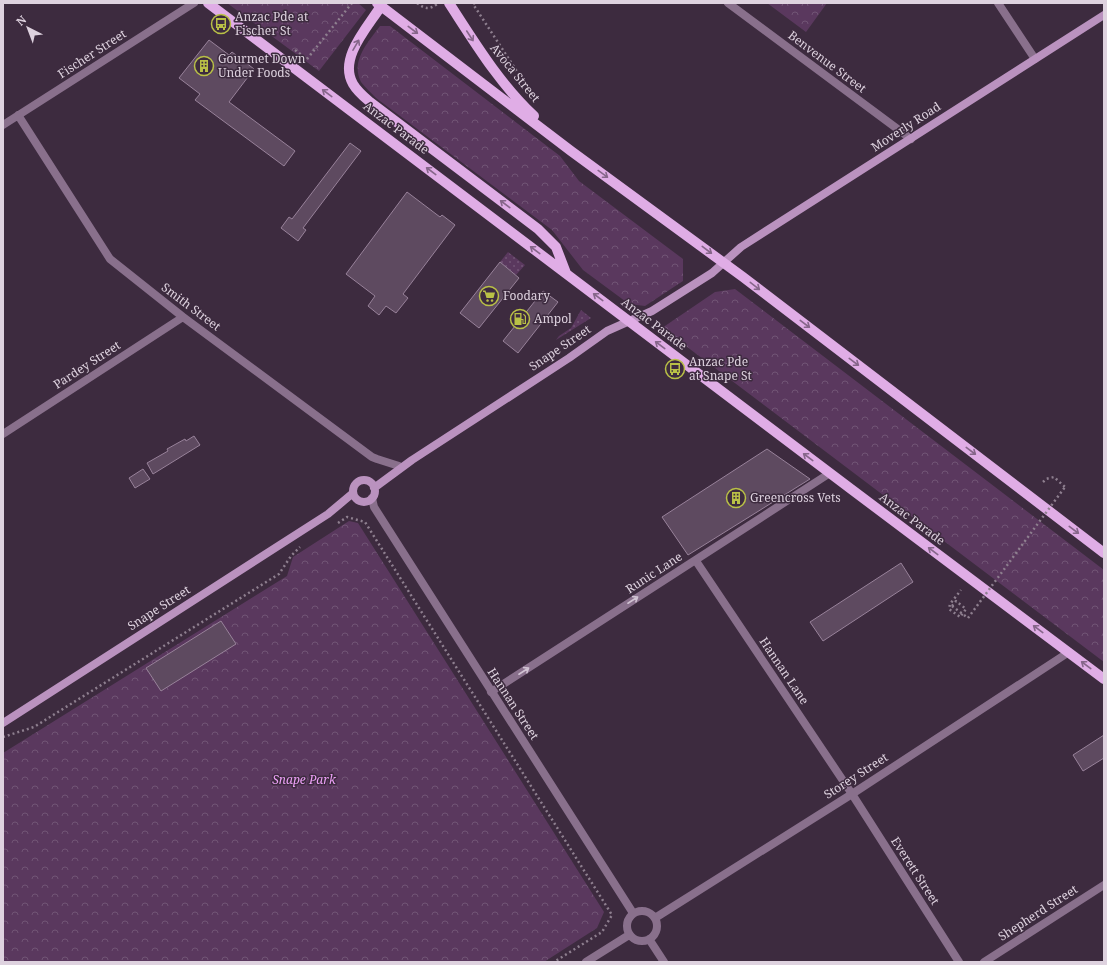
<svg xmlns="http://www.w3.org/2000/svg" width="1107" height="965" viewBox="0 0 1107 965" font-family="'Noto Serif',serif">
<defs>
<pattern id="park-crowns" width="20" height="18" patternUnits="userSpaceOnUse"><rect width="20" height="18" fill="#5a385e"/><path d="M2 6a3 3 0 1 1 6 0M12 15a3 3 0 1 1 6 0" fill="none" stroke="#715475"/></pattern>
<pattern id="garden-dots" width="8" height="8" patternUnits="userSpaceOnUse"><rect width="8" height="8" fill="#5a385e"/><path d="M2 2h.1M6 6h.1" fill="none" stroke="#715475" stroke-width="1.8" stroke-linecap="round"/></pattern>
</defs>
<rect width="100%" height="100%" fill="#3d2b3f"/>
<path fill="url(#park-crowns)" d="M 227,3 L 358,3 L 366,10 L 319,71 Z
M 767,3 L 827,3 L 806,32 Z
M 380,26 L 390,26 L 560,156 L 579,181 L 683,259 L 683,281 L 645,306 L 629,304 L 583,270 L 552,230 L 376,98 C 371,93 365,87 361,82 C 350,61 369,41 380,26 Z
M 735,289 L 1104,570 L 1104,662 L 662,328 L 715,292 Z
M 349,521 L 358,523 L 604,912 L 597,928 L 544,962 L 3,962 L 3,753 L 287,576 L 293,557 Z"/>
<path fill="url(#garden-dots)" d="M 508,252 L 525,265 L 516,275 L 500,262 Z
M 581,310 L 591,318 L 556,340 L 559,336 L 571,328 Z"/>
<path fill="#5e4a60" stroke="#98829a" d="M 209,40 L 229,55 L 232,52 L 254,69 L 229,102 L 295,151 L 284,166 L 195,100 L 200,94 L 179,78 Z
M 350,143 L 361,151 L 303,228 L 306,230 L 298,241 L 281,228 L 289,217 L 292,219 Z
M 407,192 L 440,217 L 442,215 L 455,225 L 403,294 L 408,298 L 396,313 L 386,306 L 379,315 L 368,306 L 375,296 L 346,274 Z
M 500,262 L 519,278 L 479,328 L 460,313 Z
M 543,291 L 558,302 L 518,353 L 503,341 Z
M 194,436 L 200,445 L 153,474 L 147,463 L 168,451 L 167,449 L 185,439 L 186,441 Z
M 767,449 L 810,479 L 688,555 L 662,517 Z
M 143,469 L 150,479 L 135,488 L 129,478 Z
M 901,563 L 913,582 L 823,641 L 810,622 Z
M 221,621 L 236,644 L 161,691 L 146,668 Z
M 1104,735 L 1104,758 L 1083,771 L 1073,755 Z"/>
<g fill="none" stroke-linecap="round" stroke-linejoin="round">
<path stroke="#8e7f8f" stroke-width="2.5" stroke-dasharray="2 3" stroke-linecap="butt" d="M 417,3 C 425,9 429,10 437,4
M 475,3 L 473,4 L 533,96
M 295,50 L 307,59 L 352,3
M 1043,482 L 1046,479 L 1054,477 L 1065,487
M 338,523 L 347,517 L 365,522 L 612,915 L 602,932 L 554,962
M 952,606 L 956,601 L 966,609 L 960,617 L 949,609 L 950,604 L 961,590
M 3,737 L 34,727 L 279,574 L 291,556 L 300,547"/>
<path stroke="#89708c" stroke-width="8" d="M 728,3 L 911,139
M 998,3 L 1035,59
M 18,115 L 110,259 L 183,317 L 372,457 L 377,459 L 399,466
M 3,125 L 194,3
M 3,434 L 183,317
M 372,498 L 374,507 L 633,913
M 696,561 L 852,794 L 959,962
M 491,692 L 830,473
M627 926a15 15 0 1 1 30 0a15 15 0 1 1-30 0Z
M 655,918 L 852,794 L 1069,652
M 649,939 L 664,962
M 586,962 L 629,935
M 984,962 L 1104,885"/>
<path stroke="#ba92bf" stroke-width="8" d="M353 491a11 11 0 1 1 22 0a11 11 0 1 1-22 0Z
M 374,488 L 412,460 L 569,358 L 607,331 L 652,311 L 712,273 L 741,247 L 1104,15
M 3,723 L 328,514 L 353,493"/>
<path stroke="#e0ade6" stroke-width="10" d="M 208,3 L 851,489 L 1104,679
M 377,3 L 571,151 L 743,277 L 1104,553
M 382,3 L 381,6 C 368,27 338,58 353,84 C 357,91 364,97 370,102 L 538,229 L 556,247 L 566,273
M 449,3 C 475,43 499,83 534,116"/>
<path stroke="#8e7f8f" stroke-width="2.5" stroke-dasharray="2 3" stroke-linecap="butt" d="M 952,606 L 968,618 L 1065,487"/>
</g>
<defs><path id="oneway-shaft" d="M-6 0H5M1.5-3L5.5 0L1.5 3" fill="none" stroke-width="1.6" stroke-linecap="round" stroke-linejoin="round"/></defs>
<g stroke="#86668a">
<use href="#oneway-shaft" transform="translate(413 30) rotate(37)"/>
<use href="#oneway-shaft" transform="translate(470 36) rotate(57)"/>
<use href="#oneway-shaft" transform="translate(356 45) rotate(-60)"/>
<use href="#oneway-shaft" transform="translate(327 93) rotate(-143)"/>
<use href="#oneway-shaft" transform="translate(431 171) rotate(-143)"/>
<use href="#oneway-shaft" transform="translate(603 174) rotate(36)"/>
<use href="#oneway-shaft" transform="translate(505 204) rotate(-143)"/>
<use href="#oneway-shaft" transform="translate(535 250) rotate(-143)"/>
<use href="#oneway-shaft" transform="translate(707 250) rotate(37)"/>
<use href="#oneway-shaft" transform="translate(755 286) rotate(38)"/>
<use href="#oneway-shaft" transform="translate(598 297) rotate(-143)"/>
<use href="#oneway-shaft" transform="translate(805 324) rotate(37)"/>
<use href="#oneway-shaft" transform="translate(660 345) rotate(-143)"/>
<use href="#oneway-shaft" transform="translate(854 362) rotate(37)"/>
<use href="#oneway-shaft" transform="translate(971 451) rotate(37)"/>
<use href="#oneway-shaft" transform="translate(808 457) rotate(-143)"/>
<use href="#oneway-shaft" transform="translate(1074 530) rotate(37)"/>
<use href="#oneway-shaft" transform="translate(933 551) rotate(-143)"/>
<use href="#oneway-shaft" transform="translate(1038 629) rotate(-143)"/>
<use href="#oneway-shaft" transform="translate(1086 665) rotate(-143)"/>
</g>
<g stroke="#d1c3d3">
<use href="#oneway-shaft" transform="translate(633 600) rotate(-33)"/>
<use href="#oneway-shaft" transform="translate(524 671) rotate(-33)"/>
</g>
<defs>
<g id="bus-ring" transform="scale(1)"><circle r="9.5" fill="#3d2b3f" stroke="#b9c046" stroke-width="1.5"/><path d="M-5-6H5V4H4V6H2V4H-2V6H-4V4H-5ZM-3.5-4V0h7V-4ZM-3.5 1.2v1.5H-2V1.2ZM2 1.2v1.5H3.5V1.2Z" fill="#b9c046"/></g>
<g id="building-ring" transform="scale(1)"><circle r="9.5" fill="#3d2b3f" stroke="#b9c046" stroke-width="1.5"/><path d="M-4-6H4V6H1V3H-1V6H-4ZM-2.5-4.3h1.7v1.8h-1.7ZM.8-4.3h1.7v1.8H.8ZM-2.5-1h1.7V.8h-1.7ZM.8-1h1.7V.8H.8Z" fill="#b9c046"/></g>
<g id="supermarket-ring" transform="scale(1)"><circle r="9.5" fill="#3d2b3f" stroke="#b9c046" stroke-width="1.5"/><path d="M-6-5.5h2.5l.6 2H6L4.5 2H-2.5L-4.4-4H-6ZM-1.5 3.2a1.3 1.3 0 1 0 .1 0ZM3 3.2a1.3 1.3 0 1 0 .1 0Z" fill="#b9c046"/></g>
<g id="fuel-ring" transform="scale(1)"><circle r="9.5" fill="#3d2b3f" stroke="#b9c046" stroke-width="1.5"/><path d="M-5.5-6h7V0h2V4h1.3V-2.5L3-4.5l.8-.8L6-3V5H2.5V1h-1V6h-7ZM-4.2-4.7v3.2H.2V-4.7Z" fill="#b9c046"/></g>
</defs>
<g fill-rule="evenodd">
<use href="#bus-ring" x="221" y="24"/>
<use href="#building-ring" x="204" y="66"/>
<use href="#supermarket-ring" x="489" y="296"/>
<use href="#fuel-ring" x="520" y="319"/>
<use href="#bus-ring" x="675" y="369"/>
<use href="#building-ring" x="736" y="498"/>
</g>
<g text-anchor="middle" stroke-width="3" stroke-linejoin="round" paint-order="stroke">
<g font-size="12" fill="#ded2df" stroke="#3d2b3f" text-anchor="start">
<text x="235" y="21">Anzac Pde at<tspan x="235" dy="14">Fischer St</tspan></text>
<text x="218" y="63">Gourmet Down<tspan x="218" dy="14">Under Foods</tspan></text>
<text x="503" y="300">Foodary</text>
<text x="534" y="323">Ampol</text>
<text x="689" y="366">Anzac Pde<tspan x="689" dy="14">at Snape St</tspan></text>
<text x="750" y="502">Greencross Vets</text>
</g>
<g font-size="12" fill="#ded2df" stroke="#3d2b3f">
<text transform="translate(92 54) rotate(-33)" y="4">Fischer Street</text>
<text transform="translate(827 62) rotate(37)" y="4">Benvenue Street</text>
<text transform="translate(515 73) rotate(51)" y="4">Avoca Street</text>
<text transform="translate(906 127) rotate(-33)" y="4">Moverly Road</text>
<text transform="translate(396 128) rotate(37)" y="4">Anzac Parade</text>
<text transform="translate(191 307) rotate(37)" y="4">Smith Street</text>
<text transform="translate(654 324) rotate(37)" y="4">Anzac Parade</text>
<text transform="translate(560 348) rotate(-34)" y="4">Snape Street</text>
<text transform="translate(87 365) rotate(-33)" y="4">Pardey Street</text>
<text transform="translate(912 519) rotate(37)" y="4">Anzac Parade</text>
<text transform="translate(654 573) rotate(-33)" y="4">Runic Lane</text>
<text transform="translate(159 608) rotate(-33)" y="4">Snape Street</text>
<text transform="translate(784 671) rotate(56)" y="4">Hannan Lane</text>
<text transform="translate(513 704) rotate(57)" y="4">Hannan Street</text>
<text transform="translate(856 776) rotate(-33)" y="4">Storey Street</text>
<text transform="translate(915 871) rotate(57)" y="4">Everett Street</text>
<text transform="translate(1038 913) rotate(-33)" y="4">Shepherd Street</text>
</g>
<g font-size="12" font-style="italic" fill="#eda0f7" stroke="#3d2b3f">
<text x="304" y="784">Snape Park</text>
</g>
</g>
<rect width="1107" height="965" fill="none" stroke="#ded2df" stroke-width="8"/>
<g transform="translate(28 28) rotate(318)" stroke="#3d2b3f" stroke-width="3" paint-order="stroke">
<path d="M0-3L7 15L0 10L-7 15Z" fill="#ded2df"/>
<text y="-6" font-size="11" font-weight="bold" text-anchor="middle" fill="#ded2df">N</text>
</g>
</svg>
